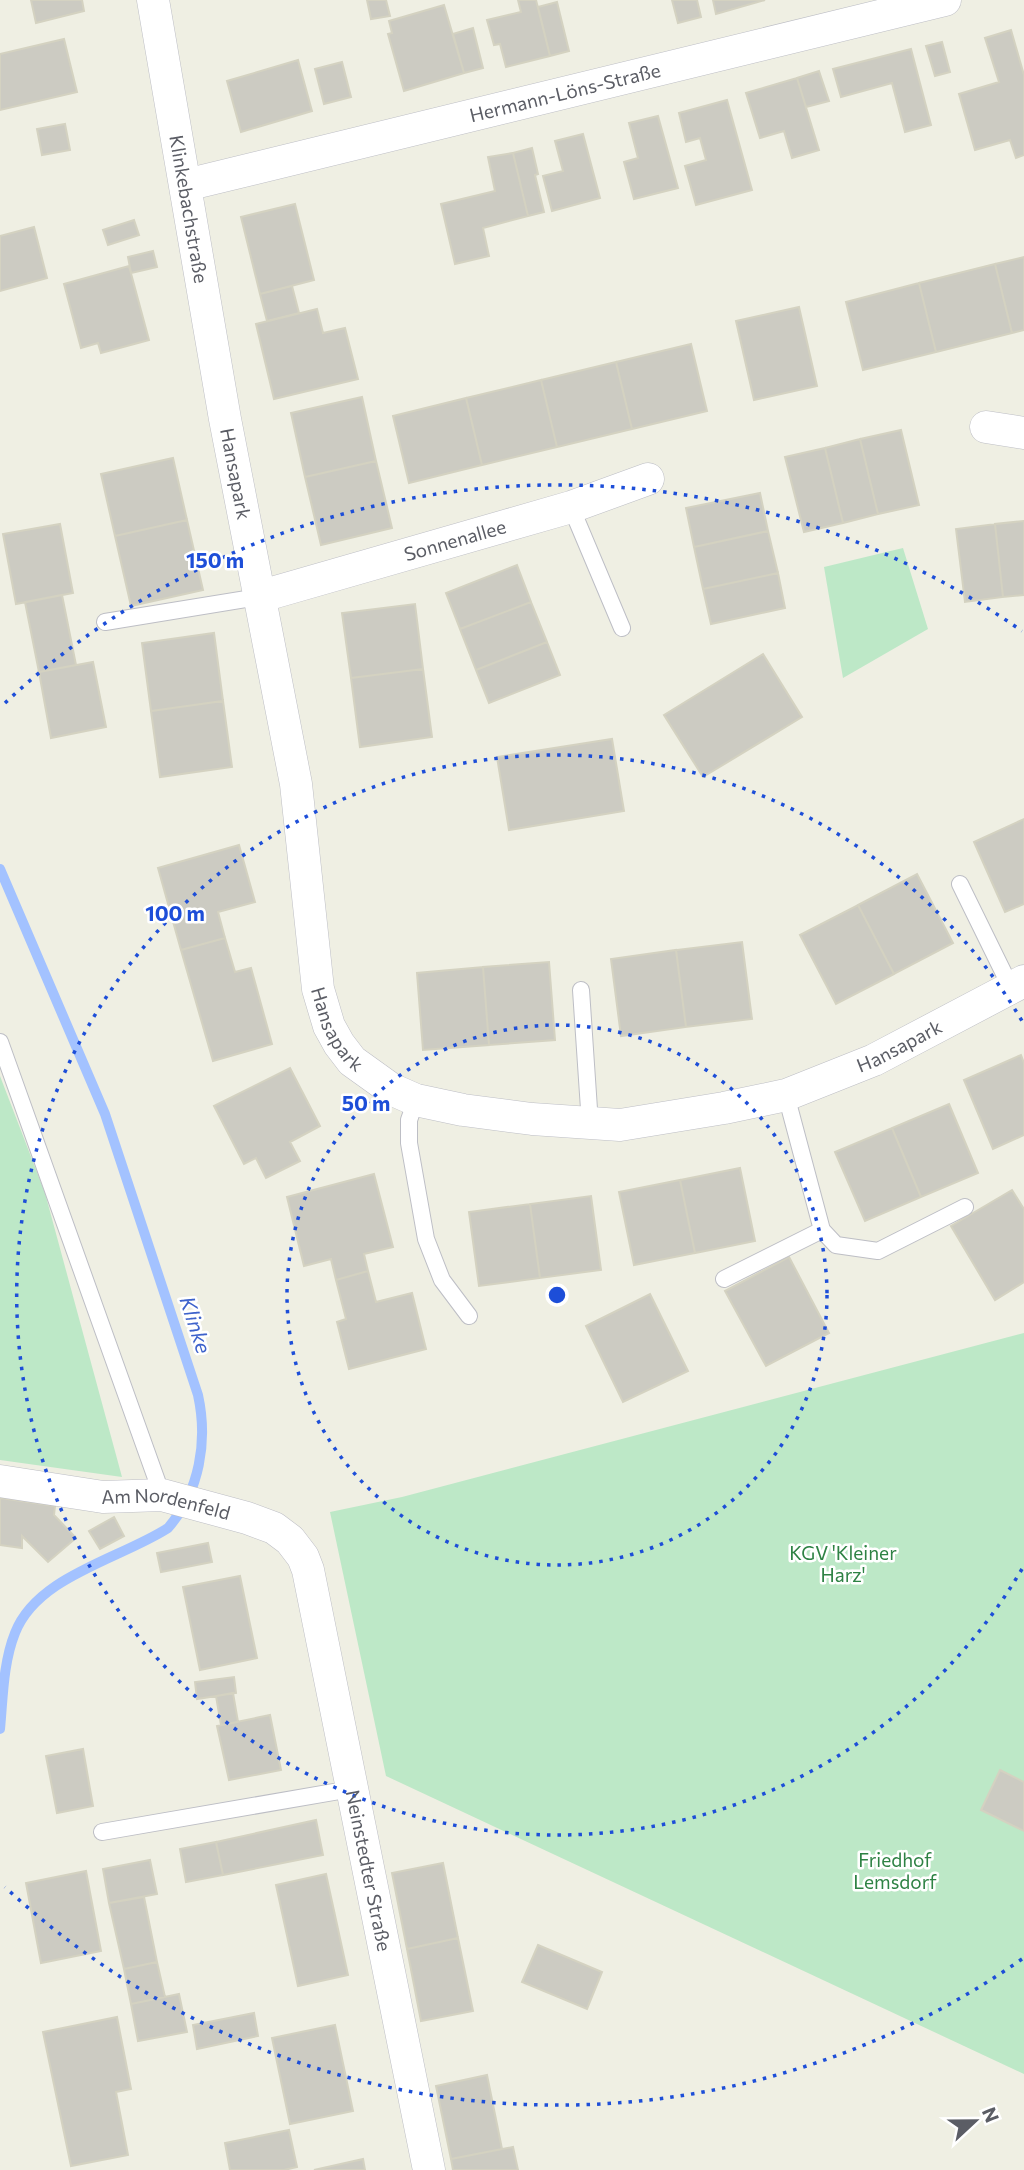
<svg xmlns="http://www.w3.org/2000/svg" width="1024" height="2170" viewBox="0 0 1024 2170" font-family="Commissioner,sans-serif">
<rect width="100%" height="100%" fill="#efefe3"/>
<path fill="#bde8c7" d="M 903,548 L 928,629 L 843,678 L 824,567 Z
M 0,1076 L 45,1193 L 122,1477 L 0,1460 Z
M 1024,1333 L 1024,2074 L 386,1776 L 330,1512 L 402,1497 Z"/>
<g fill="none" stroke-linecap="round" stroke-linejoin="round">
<path stroke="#a3c2ff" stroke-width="10" d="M 0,869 L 105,1114 L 198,1395 C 208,1441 200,1491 168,1528 C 120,1559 37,1576 15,1633 C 3,1663 3,1698 0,1729"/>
</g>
<path fill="#cccbc2" stroke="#d4d2c1" stroke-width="2" d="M 31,0 L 82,0 L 84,11 L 36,23 Z
M 367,0 L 386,0 L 390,16 L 371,19 Z
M 518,0 L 536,0 L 550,56 L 506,67 L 500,44 L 494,45 L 487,20 L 521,12 Z
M 672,0 L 697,0 L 701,17 L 678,23 Z
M 713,0 L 765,0 L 716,14 Z
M 557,2 L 569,51 L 550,56 L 538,7 Z
M 444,5 L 464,73 L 404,91 L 388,34 L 392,33 L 389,21 Z
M 473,28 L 483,68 L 464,73 L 453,34 Z
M 1011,30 L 1024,75 L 1024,155 L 1016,158 L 1010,140 L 975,150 L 959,94 L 999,82 L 985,38 Z
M 64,39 L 77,92 L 0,110 L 0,54 Z
M 942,42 L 950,72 L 935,76 L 926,46 Z
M 911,49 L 931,125 L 905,132 L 892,83 L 841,97 L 833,69 Z
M 298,60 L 312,111 L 241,132 L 227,81 Z
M 342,62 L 351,97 L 324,104 L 315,69 Z
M 819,71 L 829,101 L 806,107 L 797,78 Z
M 797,78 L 819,150 L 792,158 L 784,131 L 760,138 L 746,93 Z
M 727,100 L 752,190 L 696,205 L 685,166 L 706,160 L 700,138 L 686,142 L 679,113 Z
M 658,116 L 678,188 L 634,199 L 624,162 L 638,158 L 629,123 Z
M 65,124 L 70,150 L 42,155 L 37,129 Z
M 583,134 L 600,198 L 552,211 L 543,176 L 563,171 L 555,141 Z
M 532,148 L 538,174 L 535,175 L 544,212 L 528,216 L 513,153 Z
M 513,153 L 528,216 L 483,228 L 489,256 L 455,264 L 441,204 L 495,191 L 488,157 Z
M 295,204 L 314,280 L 260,294 L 241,217 Z
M 134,220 L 139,235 L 108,245 L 103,230 Z
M 34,227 L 47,278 L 0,291 L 0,236 Z
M 153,251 L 157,267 L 131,273 L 128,257 Z
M 1024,257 L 1024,330 L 1012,333 L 995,264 Z
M 995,264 L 1012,333 L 936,352 L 919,283 Z
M 129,266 L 149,340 L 101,353 L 98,343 L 81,348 L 64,284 Z
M 919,283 L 936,352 L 863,370 L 846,302 Z
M 292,286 L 299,313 L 267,321 L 260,294 Z
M 799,307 L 817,386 L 754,400 L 736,321 Z
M 317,309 L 323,333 L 345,328 L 358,379 L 274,399 L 256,324 Z
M 691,344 L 707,411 L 632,429 L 616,362 Z
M 616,362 L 632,429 L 557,447 L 541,380 Z
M 541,380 L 557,447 L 482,465 L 466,398 Z
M 362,397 L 376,461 L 305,477 L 291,413 Z
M 466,398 L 482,465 L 409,483 L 393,416 Z
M 901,430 L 919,505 L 878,514 L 860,439 Z
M 860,439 L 878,514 L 843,523 L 825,448 Z
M 825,448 L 843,523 L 804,532 L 785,457 Z
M 173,458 L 187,520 L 115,536 L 101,474 Z
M 376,461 L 392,528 L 321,545 L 305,477 Z
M 760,493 L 768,531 L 694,547 L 686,508 Z
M 187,520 L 203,590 L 131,606 L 115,536 Z
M 1024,521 L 1024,595 L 1003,597 L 995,524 Z
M 60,524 L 73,593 L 16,604 L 3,534 Z
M 995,524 L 1003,597 L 965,602 L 956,529 Z
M 768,531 L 778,573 L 703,589 L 694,547 Z
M 517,565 L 531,602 L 460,629 L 446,593 Z
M 778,573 L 785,608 L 711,624 L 703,589 Z
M 62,595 L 76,665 L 39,672 L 25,602 Z
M 531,602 L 547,642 L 476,670 L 460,629 Z
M 415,604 L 423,669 L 351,678 L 342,613 Z
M 214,633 L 223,701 L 151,711 L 142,643 Z
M 547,642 L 560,675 L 489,703 L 476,670 Z
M 763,654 L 802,717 L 703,777 L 664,715 Z
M 93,662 L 106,727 L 51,738 L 39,672 Z
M 423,669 L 432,737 L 360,747 L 351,678 Z
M 223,701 L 232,767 L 160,777 L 151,711 Z
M 612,739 L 624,811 L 509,830 L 497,757 Z
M 1024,819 L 1024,904 L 1005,912 L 974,842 Z
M 239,845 L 255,902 L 218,912 L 225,938 L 181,950 L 158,868 Z
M 917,874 L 953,943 L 894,974 L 858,905 Z
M 858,905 L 894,974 L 836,1004 L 800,935 Z
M 225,938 L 235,972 L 251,968 L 272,1044 L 213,1061 L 181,950 Z
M 742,942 L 752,1019 L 686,1027 L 676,950 Z
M 676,950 L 686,1027 L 621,1036 L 611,959 Z
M 549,962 L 555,1040 L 489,1045 L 483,967 Z
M 483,967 L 489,1045 L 423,1050 L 417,973 Z
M 1021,1055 L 1024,1063 L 1024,1135 L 993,1149 L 964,1080 Z
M 290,1068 L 320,1126 L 290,1142 L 300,1161 L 266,1178 L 256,1158 L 244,1164 L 214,1106 Z
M 949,1104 L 978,1173 L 921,1197 L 892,1128 Z
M 892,1128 L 921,1197 L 865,1221 L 835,1152 Z
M 740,1168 L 755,1241 L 695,1253 L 680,1180 Z
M 374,1174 L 393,1247 L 364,1254 L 368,1271 L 336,1280 L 331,1259 L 304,1266 L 287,1197 Z
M 680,1180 L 695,1253 L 634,1265 L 619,1192 Z
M 1012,1190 L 1024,1209 L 1024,1282 L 995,1300 L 951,1226 Z
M 591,1196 L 601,1270 L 540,1278 L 530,1204 Z
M 530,1204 L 540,1278 L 479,1286 L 469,1212 Z
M 789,1257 L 829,1333 L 766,1366 L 725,1291 Z
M 368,1271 L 376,1302 L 412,1293 L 426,1349 L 349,1369 L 337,1322 L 346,1319 L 336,1280 Z
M 650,1294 L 688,1371 L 623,1402 L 586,1326 Z
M 0,1498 L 55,1506 L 54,1515 L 76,1538 L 48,1562 L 22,1536 L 22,1548 L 0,1545 Z
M 114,1517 L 124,1536 L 100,1549 L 89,1531 Z
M 208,1543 L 212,1562 L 161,1572 L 157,1553 Z
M 240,1576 L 257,1658 L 200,1670 L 183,1587 Z
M 234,1677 L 236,1693 L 197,1699 L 195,1682 Z
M 233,1693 L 238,1722 L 221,1725 L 216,1696 Z
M 270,1715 L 281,1770 L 229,1780 L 217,1726 Z
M 83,1749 L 93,1806 L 57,1813 L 46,1756 Z
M 1000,1770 L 1024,1782 L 1024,1831 L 981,1810 Z
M 316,1820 L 323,1855 L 223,1875 L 216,1842 Z
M 216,1842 L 223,1875 L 186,1882 L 180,1849 Z
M 150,1860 L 157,1894 L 109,1903 L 103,1869 Z
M 443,1863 L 458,1938 L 407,1949 L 392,1873 Z
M 86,1871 L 101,1951 L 41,1963 L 26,1883 Z
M 326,1874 L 348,1975 L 298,1986 L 276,1885 Z
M 144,1897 L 157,1962 L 124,1969 L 109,1903 Z
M 458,1938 L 473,2011 L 421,2021 L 407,1949 Z
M 538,1945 L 602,1972 L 587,2009 L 522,1982 Z
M 157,1962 L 165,1997 L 131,2004 L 124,1969 Z
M 179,1994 L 187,2032 L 138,2041 L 131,2004 Z
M 254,2013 L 258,2036 L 197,2049 L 193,2025 Z
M 117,2017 L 131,2089 L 116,2092 L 128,2155 L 71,2166 L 43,2032 Z
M 335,2025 L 353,2111 L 290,2124 L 272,2038 Z
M 487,2075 L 502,2149 L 451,2159 L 436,2086 Z
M 289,2130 L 297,2167 L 284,2170 L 230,2170 L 225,2143 Z
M 513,2147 L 518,2170 L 453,2170 L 451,2159 Z
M 363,2159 L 365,2170 L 314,2170 Z"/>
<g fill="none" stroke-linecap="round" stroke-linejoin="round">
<g stroke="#bdbec5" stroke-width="18">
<path id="lane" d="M 571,507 L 622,628
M 105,622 L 258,597
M 960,884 L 1011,988
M 581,990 L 590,1124
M 0,1042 L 162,1495
M 786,1095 L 822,1230 L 836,1245 L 878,1251 L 965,1207
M 416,1100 L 409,1120 L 409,1143 L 426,1239 L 442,1280 L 469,1316
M 724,1279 L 822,1230
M 102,1832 L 351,1789"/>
</g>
<g stroke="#bdbec5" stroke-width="33">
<g id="street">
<path id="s1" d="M 153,0 L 225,419 L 296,784 L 318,989 L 329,1026 L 339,1044 L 352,1061 L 391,1089 L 416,1100 L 463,1110 L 532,1119 L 620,1125 L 724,1108 L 786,1095 L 874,1060 L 1024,981"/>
<path id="s2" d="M 186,185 L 945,0"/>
<path d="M 986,427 L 1024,433"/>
<path id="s3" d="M 258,597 L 571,507 L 648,479"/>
<path id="s4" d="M 0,1481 L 103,1497 L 162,1495 L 247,1518 L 274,1528 L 290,1540 L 303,1557 L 308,1570 L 429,2170"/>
</g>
</g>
<use href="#lane" stroke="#fff" stroke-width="16"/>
<use href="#street" stroke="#fff" stroke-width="32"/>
</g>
<g fill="none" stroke="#1d4ed8" stroke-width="3.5" stroke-dasharray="3.5 7">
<circle cx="557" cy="1295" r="270"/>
<path d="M1022 1569A540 540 0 1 1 1022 1021"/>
<path d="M1022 1959A810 810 0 0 1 5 1887M5 703A810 810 0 0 1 1022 631"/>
</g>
<g text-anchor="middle" stroke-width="5" stroke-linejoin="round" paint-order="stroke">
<g font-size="19" fill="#5b5d65" stroke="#fff">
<text dy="7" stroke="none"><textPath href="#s2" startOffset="390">Hermann-Löns-Straße</textPath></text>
<text dy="7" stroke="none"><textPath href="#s1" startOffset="212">Klinkebachstraße</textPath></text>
<text dy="7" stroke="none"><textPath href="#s1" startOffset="481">Hansapark</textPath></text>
<text dy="7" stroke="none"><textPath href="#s3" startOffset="205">Sonnenallee</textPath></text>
<text dy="7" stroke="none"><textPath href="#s1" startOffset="1048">Hansapark</textPath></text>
<text dy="7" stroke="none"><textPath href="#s1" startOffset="1657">Hansapark</textPath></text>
<text dy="7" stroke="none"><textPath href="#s4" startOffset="168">Am Nordenfeld</textPath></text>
<text dy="7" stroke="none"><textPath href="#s4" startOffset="642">Neinstedter Straße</textPath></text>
</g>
<g font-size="19" fill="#2e8244" stroke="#fff">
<text x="843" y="1560">KGV 'Kleiner<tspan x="843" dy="22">Harz'</tspan></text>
<text x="895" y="1867">Friedhof<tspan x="895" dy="22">Lemsdorf</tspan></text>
</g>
<g font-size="21" font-style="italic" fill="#3d62cb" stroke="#fff">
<text transform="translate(195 1325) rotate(72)" y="7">Klinke</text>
</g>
</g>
<circle cx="557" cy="1295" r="10" fill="#1d4ed8" stroke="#fff" stroke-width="3.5"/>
<g font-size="21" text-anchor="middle" font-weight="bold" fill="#1d4ed8" stroke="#fff" stroke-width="5" stroke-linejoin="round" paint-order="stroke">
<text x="215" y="568">150 m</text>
<text x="175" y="921">100 m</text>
<text x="366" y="1111">50 m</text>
</g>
<g transform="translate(975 2121) rotate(68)" stroke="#ffffff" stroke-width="5" paint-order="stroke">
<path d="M0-5L12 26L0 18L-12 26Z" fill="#5b5d65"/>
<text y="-10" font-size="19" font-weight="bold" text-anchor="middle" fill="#5b5d65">N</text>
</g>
</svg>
